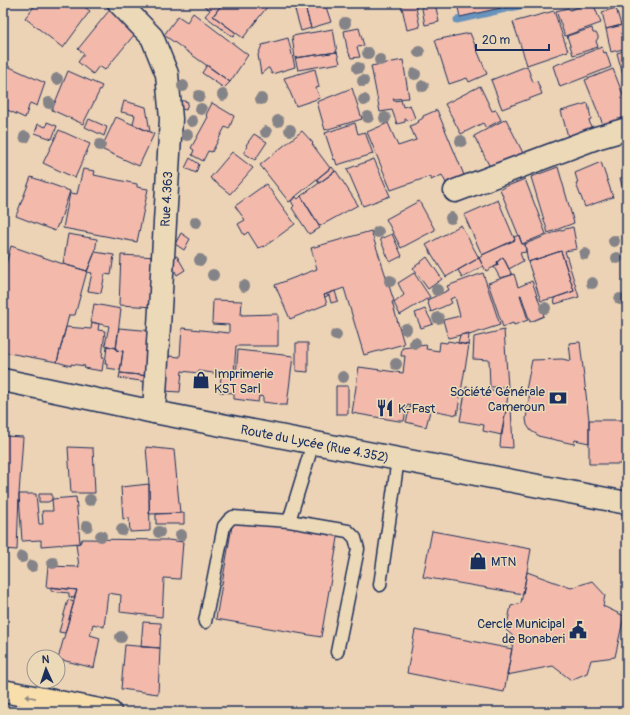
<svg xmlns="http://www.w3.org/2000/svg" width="630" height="715" viewBox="0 0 630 715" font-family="Pangolin,sans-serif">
<rect width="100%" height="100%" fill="#edd3b5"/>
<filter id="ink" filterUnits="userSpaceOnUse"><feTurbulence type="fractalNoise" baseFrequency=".025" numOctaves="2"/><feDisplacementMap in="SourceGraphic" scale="8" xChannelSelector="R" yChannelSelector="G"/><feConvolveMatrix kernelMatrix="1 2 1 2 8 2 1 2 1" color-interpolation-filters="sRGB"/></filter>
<g filter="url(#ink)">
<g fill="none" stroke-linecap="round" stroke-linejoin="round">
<path stroke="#6793bc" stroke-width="7" d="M 457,20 L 533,3"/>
</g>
<path fill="#f3baab" stroke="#1b2f5e" d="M 37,3 L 79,3 L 90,11 L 63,48 L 25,18 Z
M 200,3 L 223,3 L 213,16 L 236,33 L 233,37 L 205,16 L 210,10 Z
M 223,3 L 270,3 L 243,38 L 213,16 Z
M 293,3 L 304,3 L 311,28 L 301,31 Z
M 304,3 L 318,3 L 320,8 L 326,7 L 331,22 L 311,28 Z
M 401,3 L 415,3 L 420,27 L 407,30 Z
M 421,3 L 435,3 L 439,22 L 425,25 Z
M 457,3 L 523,3 L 460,17 Z
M 590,3 L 593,3 L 601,23 L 565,36 L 556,11 L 568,8 L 570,10 Z
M 112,7 L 139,29 L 105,70 L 99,66 L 93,74 L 78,62 L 84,54 L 78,49 Z
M 616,8 L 621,25 L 606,29 L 602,12 Z
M 554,11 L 568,51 L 527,65 L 513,22 Z
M 193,13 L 248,55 L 230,82 L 164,35 L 178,16 L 187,22 Z
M 627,24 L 627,48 L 611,52 L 606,29 Z
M 359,28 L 364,46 L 357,47 L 360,57 L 351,58 L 347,48 L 344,31 Z
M 592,28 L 593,33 L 596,33 L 598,36 L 598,38 L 596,41 L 598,47 L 573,55 L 567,36 Z
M 333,29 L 337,52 L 295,58 L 292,36 Z
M 470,33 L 487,74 L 469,82 L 467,78 L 449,84 L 435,40 Z
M 288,38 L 295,67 L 272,74 L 269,68 L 268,68 L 261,74 L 258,55 L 262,45 Z
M 602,47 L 604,53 L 606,52 L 611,67 L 560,87 L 553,66 Z
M 627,50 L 627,90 L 617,53 Z
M 337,52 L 340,63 L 298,70 L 295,58 Z
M 403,60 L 409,98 L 393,99 L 394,101 L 401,100 L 403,107 L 410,105 L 415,118 L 408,121 L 407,119 L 405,119 L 405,122 L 397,124 L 392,110 L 380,112 L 371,66 Z
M 3,64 L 45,83 L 37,106 L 30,103 L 25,118 L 3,108 Z
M 207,65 L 230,82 L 224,88 L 202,73 Z
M 527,66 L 533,82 L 537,81 L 542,94 L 502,109 L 491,80 Z
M 315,69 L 319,87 L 316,88 L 320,98 L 296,106 L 284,78 Z
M 613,69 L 627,105 L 627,119 L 604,127 L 585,80 Z
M 68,71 L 102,86 L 83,124 L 52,110 Z
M 480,86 L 492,111 L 496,110 L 501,120 L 486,128 L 483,123 L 461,134 L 445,104 Z
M 352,88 L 362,119 L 325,130 L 317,102 Z
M 180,100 L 188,102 L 186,110 L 178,108 Z
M 124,101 L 146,107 L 150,132 L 133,124 L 135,115 L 121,112 Z
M 212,103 L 234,116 L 229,129 L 225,127 L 212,152 L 208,151 L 203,161 L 192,155 L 194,150 L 191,148 L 208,117 L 206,115 Z
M 588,103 L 591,119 L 589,120 L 593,133 L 569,140 L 561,111 Z
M 437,110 L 464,175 L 446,183 L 442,175 L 431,180 L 431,176 L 391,190 L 367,132 L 388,123 L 398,146 L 416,140 L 410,126 L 419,122 L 418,121 L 423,118 L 423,116 Z
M 116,117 L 154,134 L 139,166 L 101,149 Z
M 89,119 L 107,127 L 104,136 L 85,127 Z
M 506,119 L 523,153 L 491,169 L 474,136 Z
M 47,122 L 57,126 L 52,139 L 35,133 L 38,124 L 46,127 Z
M 355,123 L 358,134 L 365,132 L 373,154 L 337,165 L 335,159 L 334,160 L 325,133 Z
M 59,130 L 90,144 L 75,178 L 43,163 Z
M 302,131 L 313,143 L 312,144 L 330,168 L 289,202 L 260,165 Z
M 254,134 L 267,142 L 255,160 L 244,153 L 247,146 L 246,145 Z
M 232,152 L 253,168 L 230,194 L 210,178 Z
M 190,158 L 199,164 L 196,173 L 185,168 Z
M 374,159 L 390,196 L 363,206 L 347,169 Z
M 601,162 L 613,197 L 585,207 L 576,184 L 578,183 L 575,173 Z
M 332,167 L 335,171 L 319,183 L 317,179 Z
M 558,167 L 574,223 L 548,233 L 531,177 Z
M 83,169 L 95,171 L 94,175 L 137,184 L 137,187 L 148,189 L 137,242 L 63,228 L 70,193 L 77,194 Z
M 336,171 L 358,205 L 320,226 L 301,196 Z
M 31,177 L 70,191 L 59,224 L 58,224 L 55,231 L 16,216 Z
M 627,177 L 627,185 L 622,186 L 620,178 Z
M 525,179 L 546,234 L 522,244 L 500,189 Z
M 266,184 L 295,224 L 264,247 L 264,246 L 258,248 L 248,232 L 244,235 L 238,224 L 245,220 L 235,206 Z
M 301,196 L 320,228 L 309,234 L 292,208 L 294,206 L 291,201 L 296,197 L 298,199 Z
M 498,200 L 515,240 L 482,255 L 464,215 Z
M 419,201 L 435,230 L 401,248 L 386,219 Z
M 461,225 L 479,258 L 446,277 L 426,245 Z
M 573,227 L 577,249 L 565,251 L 579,297 L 555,304 L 554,298 L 574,291 L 561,251 L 528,262 L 525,244 L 558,231 Z
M 371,231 L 394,301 L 392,302 L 404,344 L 364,355 L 344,288 L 324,295 L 327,304 L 290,319 L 275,285 L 317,269 L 311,248 Z
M 181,233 L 190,239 L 184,250 L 175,244 Z
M 68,234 L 97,239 L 95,252 L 87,271 L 63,264 Z
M 392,234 L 402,256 L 390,262 L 380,239 Z
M 519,235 L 522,244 L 525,244 L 526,252 L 520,253 L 523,261 L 509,269 L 503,257 L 497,262 L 498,265 L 486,271 L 479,258 L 482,256 L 482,255 L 515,240 L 514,237 Z
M 11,246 L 63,264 L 87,271 L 75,315 L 69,315 L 57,362 L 3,352 L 3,274 Z
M 561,251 L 574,291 L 554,298 L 541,301 L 528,262 Z
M 95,252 L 114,255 L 111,275 L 105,274 L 101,293 L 88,291 L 92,273 L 87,272 Z
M 121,255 L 157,257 L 155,307 L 119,305 Z
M 177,256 L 185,270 L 177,275 L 169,260 Z
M 427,257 L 442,279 L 428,289 L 413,268 Z
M 503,257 L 512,275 L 500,278 L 494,267 L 498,265 L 497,262 Z
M 479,258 L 483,266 L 462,278 L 458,270 Z
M 414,273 L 430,297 L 400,315 L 394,303 L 404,295 L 398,283 Z
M 483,273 L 500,325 L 469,335 L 469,333 L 448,338 L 443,320 L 460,316 L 455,297 L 450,299 L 452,303 L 431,312 L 427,300 L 449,290 L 447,286 Z
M 514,274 L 518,287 L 532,281 L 544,316 L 530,322 L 521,295 L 520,295 L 528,320 L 514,325 L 513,323 L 503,327 L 488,283 Z
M 335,291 L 338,301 L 331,303 L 329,295 L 325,297 L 324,295 Z
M 213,300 L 242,301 L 241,315 L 278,314 L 278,346 L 236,346 L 234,374 L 225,373 L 226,375 L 236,376 L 238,350 L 293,356 L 287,405 L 278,405 L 278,404 L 263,402 L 263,397 L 259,396 L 258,402 L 234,399 L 234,393 L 220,392 L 221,374 L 198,371 L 198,373 L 182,371 L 180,392 L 164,391 L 169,356 L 180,357 L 182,328 L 229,333 L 229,325 L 212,324 Z
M 94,304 L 121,309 L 116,348 L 105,345 L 109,326 L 91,322 Z
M 425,309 L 433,324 L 421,328 L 415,313 Z
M 92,322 L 99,324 L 98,330 L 105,331 L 102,357 L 104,357 L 102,371 L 84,368 L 85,366 L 71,364 L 71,366 L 57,362 L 66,327 L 91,329 Z
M 119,328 L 153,331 L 149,376 L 120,373 L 123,351 L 116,350 Z
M 504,330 L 508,387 L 490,387 L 489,360 L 473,359 L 474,337 Z
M 465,334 L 469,334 L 468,345 L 458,343 L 460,335 Z
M 448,341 L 469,345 L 457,415 L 407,405 L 404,421 L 399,421 L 352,413 L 359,367 L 403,373 L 405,356 L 401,356 L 402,348 L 427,345 L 426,349 L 439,351 L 440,342 L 447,343 Z
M 580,342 L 589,420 L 589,443 L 575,440 L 574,444 L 538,436 L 538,435 L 531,431 L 527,425 L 526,419 L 530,391 L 526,390 L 532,360 L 562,359 L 571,361 L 569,343 Z
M 296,343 L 308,343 L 308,372 L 296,371 Z
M 107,346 L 116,348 L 116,350 L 123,351 L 120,370 L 107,368 L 107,364 L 105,364 Z
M 120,373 L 149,376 L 148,382 L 119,378 Z
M 336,386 L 348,386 L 348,414 L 336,414 Z
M 466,387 L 506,393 L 508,395 L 502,435 L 483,431 L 484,425 L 460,421 Z
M 507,406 L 511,406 L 513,448 L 500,447 L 501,435 Z
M 410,407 L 430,411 L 426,427 L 406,422 Z
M 627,416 L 627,464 L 589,464 L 589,420 L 626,420 Z
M 3,436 L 23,437 L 19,494 L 17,550 L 3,549 Z
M 68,447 L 93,448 L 95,493 L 71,493 Z
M 146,447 L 174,450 L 180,513 L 149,514 L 149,484 Z
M 149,484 L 150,531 L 130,532 L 129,518 L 123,519 L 121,487 Z
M 19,494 L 36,494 L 39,524 L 43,524 L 42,511 L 53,511 L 52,499 L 76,497 L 80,543 L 41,546 L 41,540 L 22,541 Z
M 39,494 L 52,494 L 52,500 L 48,502 L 39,502 Z
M 184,513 L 184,524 L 156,524 L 156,514 Z
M 234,514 L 339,532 L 321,637 L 216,619 Z
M 432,531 L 531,549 L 523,594 L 423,577 Z
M 82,539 L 168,540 L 183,542 L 180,579 L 164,578 L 162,617 L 120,612 L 121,595 L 108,593 L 104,627 L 93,624 L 90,635 L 100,638 L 94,668 L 58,659 L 77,590 L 46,587 L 48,566 L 79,567 L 76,544 L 80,543 Z
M 527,572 L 571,588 L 592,581 L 605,595 L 603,606 L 624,616 L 615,657 L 591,660 L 587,673 L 571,680 L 553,666 L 507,675 L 514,637 L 506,630 L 511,606 L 521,603 Z
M 51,587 L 77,590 L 74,598 L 69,597 L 69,593 L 51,591 Z
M 68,600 L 74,602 L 65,633 L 59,632 Z
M 143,622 L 161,623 L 160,648 L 141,647 Z
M 415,630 L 512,649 L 504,692 L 407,673 Z
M 125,645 L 160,648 L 158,694 L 121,689 Z"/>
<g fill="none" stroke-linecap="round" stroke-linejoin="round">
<g stroke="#1b2f5e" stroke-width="15">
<path id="service" d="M 289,521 L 348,531 L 355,538 L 358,549 L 337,652
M 380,585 L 398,459
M 205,622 L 224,526 L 229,520 L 233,517 L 289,521 L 313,443"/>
</g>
<g stroke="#1b2f5e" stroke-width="25">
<path id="minor" d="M 119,3 L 152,37 L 167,74 L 171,119 L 154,412
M 455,191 L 596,138 L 627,129"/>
</g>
<g stroke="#1b2f5e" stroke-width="25">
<path id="secondary" d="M 3,380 L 154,412 L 627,503"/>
</g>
<g stroke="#1b2f5e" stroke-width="25">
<path id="trunk" d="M 3,691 L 110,712"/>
</g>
<use href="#service" stroke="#ecd9b7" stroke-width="12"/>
<use href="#minor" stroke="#ecd9b7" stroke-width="22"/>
<use href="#secondary" stroke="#ecd9b7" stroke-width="22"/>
<use href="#trunk" stroke="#f8deab" stroke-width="22"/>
</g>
<g fill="#848388">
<circle cx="345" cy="23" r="6"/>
<circle cx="419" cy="52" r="6"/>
<circle cx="368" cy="53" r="6"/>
<circle cx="380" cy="60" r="6"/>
<circle cx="358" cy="68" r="6"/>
<circle cx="415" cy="74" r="6"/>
<circle cx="57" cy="79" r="6"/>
<circle cx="363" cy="81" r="6"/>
<circle cx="183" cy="86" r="6"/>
<circle cx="423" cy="86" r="6"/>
<circle cx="223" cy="95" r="6"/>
<circle cx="199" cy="96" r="6"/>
<circle cx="261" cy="99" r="6"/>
<circle cx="364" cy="100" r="6"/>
<circle cx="49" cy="103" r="6"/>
<circle cx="201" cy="109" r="6"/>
<circle cx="368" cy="117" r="6"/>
<circle cx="385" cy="118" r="6"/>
<circle cx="192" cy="121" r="6"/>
<circle cx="278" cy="121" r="6"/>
<circle cx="290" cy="130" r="6"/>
<circle cx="266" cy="132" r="6"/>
<circle cx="187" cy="135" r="6"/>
<circle cx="25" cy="137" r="6"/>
<circle cx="461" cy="141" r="6"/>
<circle cx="100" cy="145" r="6"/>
<circle cx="451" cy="218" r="6"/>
<circle cx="196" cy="222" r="6"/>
<circle cx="378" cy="232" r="6"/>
<circle cx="614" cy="241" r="6"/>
<circle cx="585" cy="254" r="6"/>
<circle cx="617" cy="258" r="6"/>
<circle cx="200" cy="260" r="6"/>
<circle cx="213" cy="275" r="6"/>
<circle cx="390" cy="281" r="6"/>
<circle cx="592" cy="283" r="6"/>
<circle cx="244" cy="286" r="6"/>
<circle cx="437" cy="290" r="6"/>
<circle cx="620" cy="299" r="6"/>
<circle cx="545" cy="308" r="6"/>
<circle cx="438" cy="318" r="6"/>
<circle cx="406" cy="329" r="6"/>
<circle cx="336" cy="335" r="6"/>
<circle cx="415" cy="343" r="6"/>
<circle cx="396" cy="364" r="6"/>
<circle cx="343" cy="377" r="6"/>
<circle cx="90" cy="500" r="6"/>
<circle cx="87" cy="526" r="6"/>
<circle cx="122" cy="530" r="6"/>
<circle cx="159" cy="532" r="6"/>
<circle cx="181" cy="535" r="6"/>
<circle cx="101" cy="536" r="6"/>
<circle cx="22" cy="557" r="6"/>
<circle cx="53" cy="563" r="6"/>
<circle cx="32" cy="566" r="6"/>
<circle cx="121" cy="637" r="6"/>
</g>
<defs><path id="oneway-solid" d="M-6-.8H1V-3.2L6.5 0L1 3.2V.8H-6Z"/></defs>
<use fill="#8a8684" href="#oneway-solid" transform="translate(30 697) rotate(-169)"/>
</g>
<defs>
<g id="shop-bare" transform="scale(1.38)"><path d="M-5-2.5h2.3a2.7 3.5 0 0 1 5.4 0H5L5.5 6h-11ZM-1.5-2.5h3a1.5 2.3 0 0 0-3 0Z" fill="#1b2f5e" stroke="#ecd9b7" stroke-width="2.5" paint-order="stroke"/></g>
<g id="bank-bare" transform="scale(1.38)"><path d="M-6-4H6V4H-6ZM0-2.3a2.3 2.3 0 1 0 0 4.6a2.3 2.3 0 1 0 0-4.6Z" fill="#1b2f5e" stroke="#ecd9b7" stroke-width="2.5" paint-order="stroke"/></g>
<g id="restaurant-bare" transform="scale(1.38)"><path d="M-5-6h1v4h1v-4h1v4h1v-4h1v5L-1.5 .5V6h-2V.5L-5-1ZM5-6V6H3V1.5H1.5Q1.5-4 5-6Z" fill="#1b2f5e" stroke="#ecd9b7" stroke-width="2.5" paint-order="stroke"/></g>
<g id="civic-bare" transform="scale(1.38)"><path d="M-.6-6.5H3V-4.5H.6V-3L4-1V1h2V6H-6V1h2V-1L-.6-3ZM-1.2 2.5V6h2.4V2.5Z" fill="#1b2f5e" stroke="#ecd9b7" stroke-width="2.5" paint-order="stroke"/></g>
</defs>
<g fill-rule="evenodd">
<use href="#shop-bare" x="201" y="380"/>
<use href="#bank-bare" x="558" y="398"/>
<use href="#restaurant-bare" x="385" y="408"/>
<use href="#shop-bare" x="478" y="561"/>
<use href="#civic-bare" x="578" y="630"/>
</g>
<g text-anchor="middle" stroke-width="3" stroke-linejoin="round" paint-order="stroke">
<g font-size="13" fill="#1b2f5e" stroke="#ecd9b7">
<text transform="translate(166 199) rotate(-87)" y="5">Rue 4.363</text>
<text transform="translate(315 443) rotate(11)" y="5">Route du Lycée (Rue 4.352)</text>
</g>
<g font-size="13" fill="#1b2f5e" stroke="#ecd9b7" text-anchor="start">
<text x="214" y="378">Imprimerie<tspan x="214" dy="15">KST Sarl</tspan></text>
<text x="545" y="396" text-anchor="end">Société Générale<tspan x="545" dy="15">Cameroun</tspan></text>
<text x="398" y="413">K-Fast</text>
<text x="491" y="566">MTN</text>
<text x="565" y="628" text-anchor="end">Cercle Municipal<tspan x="565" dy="15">de Bonaberi</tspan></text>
</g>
</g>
<rect width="630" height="715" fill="none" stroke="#ecd9b7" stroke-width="16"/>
<rect x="8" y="8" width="614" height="699" fill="none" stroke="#1b2f5e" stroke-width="1.5" filter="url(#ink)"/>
<g transform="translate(46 669) rotate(357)"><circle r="19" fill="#ecd9b7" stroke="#989593"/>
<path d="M0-3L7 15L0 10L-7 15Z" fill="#1b2f5e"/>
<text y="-6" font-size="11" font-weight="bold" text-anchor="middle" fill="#1b2f5e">N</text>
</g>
<path d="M476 44v6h73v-6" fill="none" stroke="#1b2f5e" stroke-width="2"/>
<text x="482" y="44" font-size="12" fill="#1b2f5e" stroke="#ecd9b7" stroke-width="3" paint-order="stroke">20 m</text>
</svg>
